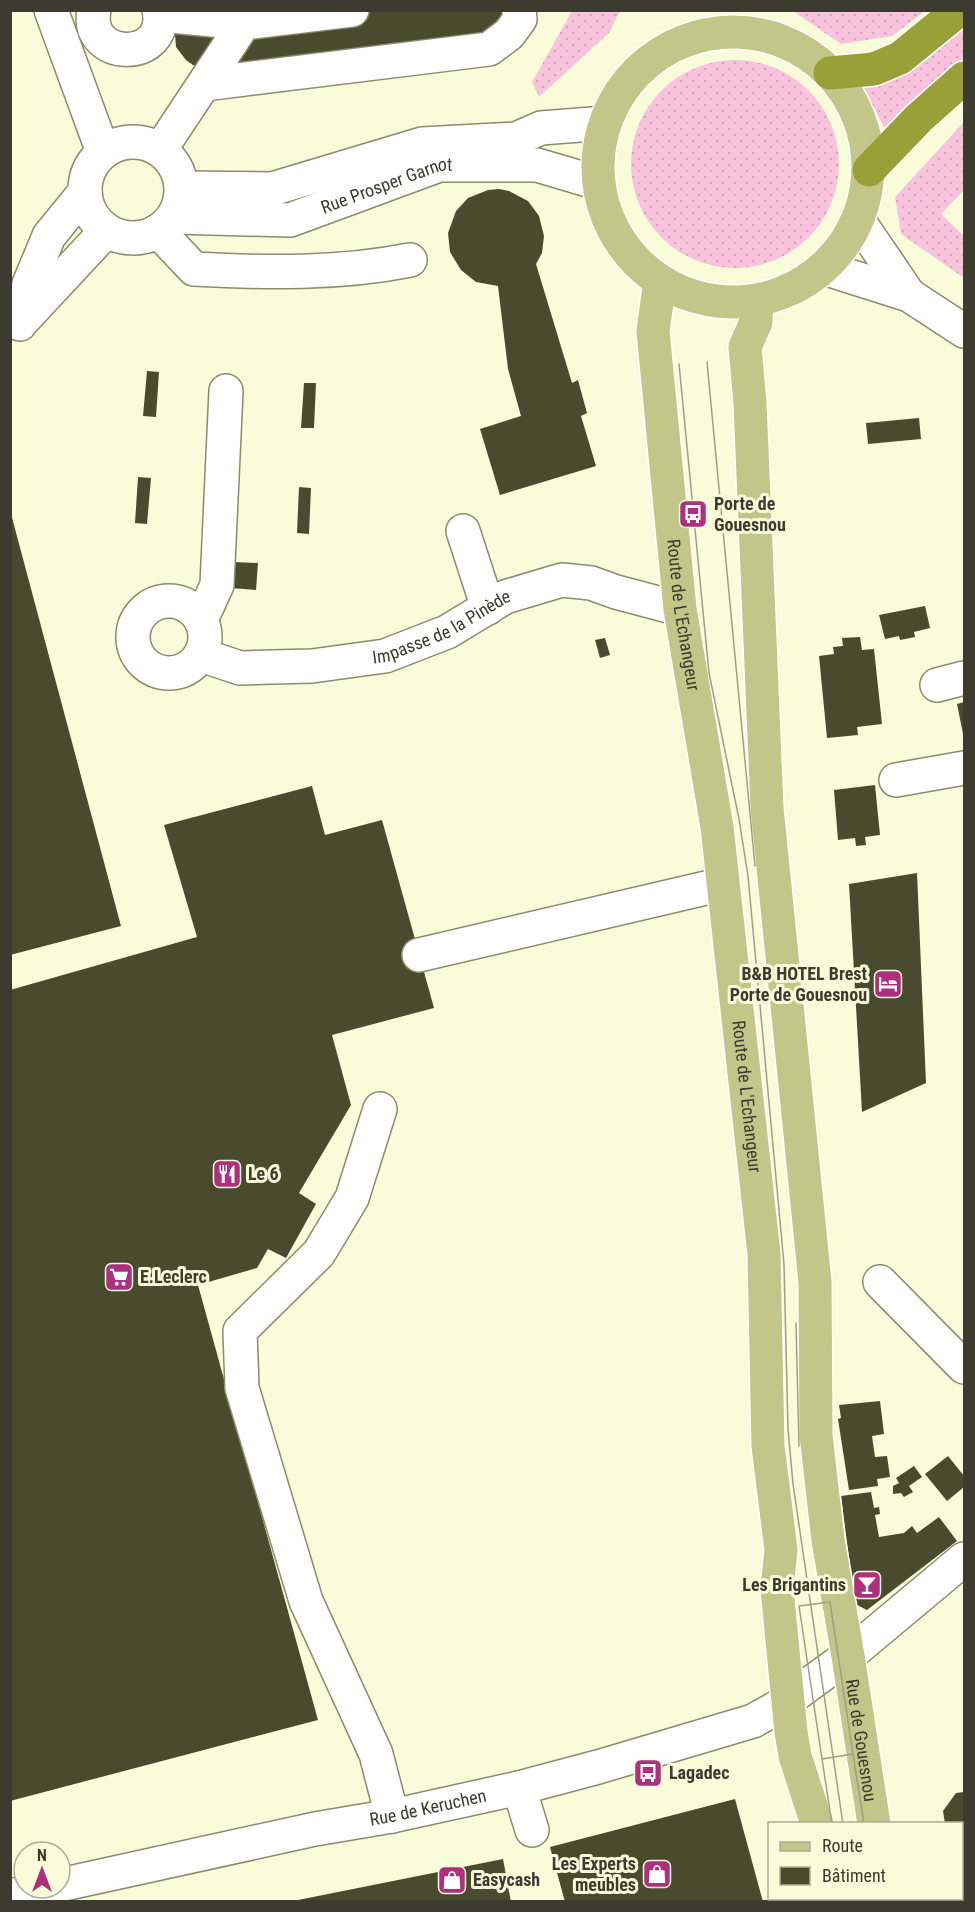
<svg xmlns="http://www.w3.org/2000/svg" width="975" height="1912" viewBox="0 0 975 1912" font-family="'Roboto Condensed',sans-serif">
<defs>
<pattern id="grass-dots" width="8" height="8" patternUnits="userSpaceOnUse" patternTransform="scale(1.5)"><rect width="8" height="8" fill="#f9c3de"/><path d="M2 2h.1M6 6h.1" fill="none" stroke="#d6a8bf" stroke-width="1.8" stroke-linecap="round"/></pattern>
</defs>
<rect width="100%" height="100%" fill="#f8fcd9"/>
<path fill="url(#grass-dots)" d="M 572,11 L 620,11 L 609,33 L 539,97 L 532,82 Z
M 793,11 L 925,10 L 925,11 L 892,36 L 841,44 Z
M 964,22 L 964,61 L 885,129 L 860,82 Z
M631 164a104 104 0 1 1 208 0a104 104 0 1 1-208 0Z
M 964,122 L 964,190 L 941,214 L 964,236 L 964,278 L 901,234 L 895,197 Z"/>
<path fill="#494b2e" d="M 173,10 L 524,10 L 490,35 L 206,69 L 193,65 L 186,60 L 176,47 Z
M 499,189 L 509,191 L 528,201 L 539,216 L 544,236 L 542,253 L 536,264 L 572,383 L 578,380 L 587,413 L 581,416 L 596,466 L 500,495 L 480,429 L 521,416 L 508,369 L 498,286 L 476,282 L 461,270 L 450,252 L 448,233 L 456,211 L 468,198 L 488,190 Z
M 147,371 L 159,372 L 156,417 L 143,416 Z
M 304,383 L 316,383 L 314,428 L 301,428 Z
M 919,418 L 921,439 L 868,444 L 866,423 Z
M 138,477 L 151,478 L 147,524 L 135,523 Z
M 299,487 L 311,488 L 309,534 L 297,533 Z
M 10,510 L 121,926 L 10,955 Z
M 233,562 L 258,563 L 256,590 L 231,588 Z
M 925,606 L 930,628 L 914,632 L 915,637 L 900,640 L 899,636 L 885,639 L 879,615 Z
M 860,637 L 862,650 L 874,649 L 882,724 L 857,727 L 858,735 L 827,738 L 819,656 L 834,654 L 833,647 L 843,646 L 842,638 Z
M 605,638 L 610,655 L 600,658 L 595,640 Z
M 964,702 L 964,734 L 963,734 L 957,704 Z
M 875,785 L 880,835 L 865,837 L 866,845 L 856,846 L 855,838 L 838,840 L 834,790 Z
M 312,786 L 325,835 L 382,820 L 434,1008 L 332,1035 L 351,1105 L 299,1193 L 316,1204 L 286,1258 L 268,1249 L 257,1268 L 198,1285 L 318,1720 L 10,1801 L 10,990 L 197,937 L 164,825 Z
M 917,873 L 926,1083 L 862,1112 L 849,884 Z
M 880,1401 L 884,1434 L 872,1436 L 875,1457 L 887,1456 L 890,1477 L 877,1479 L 878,1486 L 849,1490 L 838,1419 L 841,1418 L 839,1405 Z
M 948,1456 L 964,1476 L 964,1487 L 947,1501 L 925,1474 Z
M 914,1466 L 922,1477 L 909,1486 L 913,1492 L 904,1497 L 901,1493 L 893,1494 L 893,1486 L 899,1483 L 896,1478 Z
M 871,1492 L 874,1508 L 879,1507 L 880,1514 L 875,1515 L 879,1537 L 904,1533 L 912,1526 L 917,1533 L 939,1517 L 957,1541 L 867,1610 L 855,1604 L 841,1496 Z
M 964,1792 L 964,1902 L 960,1902 L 962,1824 L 945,1824 L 943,1811 L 956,1793 Z
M 735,1799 L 763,1902 L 565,1902 L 550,1847 Z
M 503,1859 L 511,1902 L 298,1902 L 298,1900 Z"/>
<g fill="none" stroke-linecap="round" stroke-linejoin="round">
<g stroke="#898c6d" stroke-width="36">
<g id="minor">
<path d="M 51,10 L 103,152"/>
<path d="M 94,10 C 84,63 170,62 159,10"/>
<path d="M 160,15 L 244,23"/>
<path d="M 205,84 L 489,49 L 509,34 L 520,19 L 519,10"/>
<circle cx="133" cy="190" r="48"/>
<path d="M 160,150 L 244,23 L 352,10"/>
<path d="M 182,188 L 272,189 L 422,144 L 516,139 L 541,128 L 605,123"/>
<path id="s1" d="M 174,217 L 290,220 L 439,165 L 537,165 L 598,183"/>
<path d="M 858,220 L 909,295"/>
<path d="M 158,231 L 194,269 C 266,273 340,274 410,260"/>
<path d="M 824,268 L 909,295 L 964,331"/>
<path d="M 24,319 L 106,231"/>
<path d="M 20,324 L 29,284 L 49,236 L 85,192"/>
<path d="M 463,531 L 488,608"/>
<circle cx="169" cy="637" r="36"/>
<path d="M 201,620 L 217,585 L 226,391"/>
<path id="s2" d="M 201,655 L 240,668 L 312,666 L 385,656 L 447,632 L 505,597 L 562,580 L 591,583 L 616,592 L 680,609"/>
<path d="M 937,685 L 964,678"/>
<path d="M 896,780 L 964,768"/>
<path d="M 419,955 L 723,884"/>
<path d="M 380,1109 L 352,1198 L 319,1253 L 240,1331 L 242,1388 L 306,1601 L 376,1754 L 392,1816"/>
<path d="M 880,1282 L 964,1367"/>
<path d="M 519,1788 L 532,1830"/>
<path id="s3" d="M 60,1885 L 315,1829 L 392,1816 L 519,1788 L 598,1767 L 753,1721 L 778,1707 L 848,1656 L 964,1559"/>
<path d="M 10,1896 L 47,1888"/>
</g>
</g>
<g stroke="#fff" stroke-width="36">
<g id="major">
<circle cx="733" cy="167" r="135"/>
<path id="s4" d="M 660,281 L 653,331 L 680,609 L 717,827 L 764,1254 L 768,1446 L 781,1550 L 777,1589 L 791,1732 L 795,1756 L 817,1824"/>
<path id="s5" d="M 757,301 L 756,322 L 745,347 L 750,403 L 767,808 L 815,1282 L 816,1435 L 828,1540 L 848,1656 L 874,1824"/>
<path d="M 834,1898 L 835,1902"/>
<path d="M 885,1898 L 885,1902"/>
</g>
</g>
<g stroke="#fff" stroke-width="36">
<path id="highway" d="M 830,73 L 874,69 L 900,58 L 959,10
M 869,170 L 919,118 L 964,78"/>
</g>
<use href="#minor" stroke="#fff" stroke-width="33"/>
<use href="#major" stroke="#c2c688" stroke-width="33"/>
<use href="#highway" stroke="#9aa038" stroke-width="33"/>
<path stroke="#9da087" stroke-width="1.5" d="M 707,362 L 755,866
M 679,364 L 709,673 L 739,819 L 748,876 L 784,1264 L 788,1429 L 793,1484 L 843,1824
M 796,1323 L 799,1446
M 830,1602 L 853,1754 L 822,1759 L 799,1606 Z
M 832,1824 L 822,1759 L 853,1754 L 864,1824
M 843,1898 L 844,1902
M 863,1898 L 864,1902
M 875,1898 L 875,1902"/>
</g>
<defs>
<g id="bus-square" transform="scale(1.5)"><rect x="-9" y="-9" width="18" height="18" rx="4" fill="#ae2f7d" stroke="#f8fcd9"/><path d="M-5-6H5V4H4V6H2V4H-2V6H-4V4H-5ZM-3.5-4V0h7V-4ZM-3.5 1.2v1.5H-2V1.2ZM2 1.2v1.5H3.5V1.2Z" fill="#fff"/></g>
<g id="hotel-square" transform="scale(1.5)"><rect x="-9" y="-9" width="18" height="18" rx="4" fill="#ae2f7d" stroke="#f8fcd9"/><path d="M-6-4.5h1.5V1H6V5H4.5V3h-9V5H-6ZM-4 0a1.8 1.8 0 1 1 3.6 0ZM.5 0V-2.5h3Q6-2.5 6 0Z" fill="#fff"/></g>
<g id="restaurant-square" transform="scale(1.5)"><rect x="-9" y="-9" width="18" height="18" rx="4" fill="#ae2f7d" stroke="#f8fcd9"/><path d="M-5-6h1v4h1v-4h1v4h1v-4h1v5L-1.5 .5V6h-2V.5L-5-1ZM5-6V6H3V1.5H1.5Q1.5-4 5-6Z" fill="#fff"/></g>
<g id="supermarket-square" transform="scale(1.5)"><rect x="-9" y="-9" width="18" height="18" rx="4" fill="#ae2f7d" stroke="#f8fcd9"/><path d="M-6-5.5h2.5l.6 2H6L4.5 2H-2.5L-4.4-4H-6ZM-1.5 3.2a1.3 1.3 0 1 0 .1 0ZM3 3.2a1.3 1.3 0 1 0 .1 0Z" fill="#fff"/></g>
<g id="bar-square" transform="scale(1.5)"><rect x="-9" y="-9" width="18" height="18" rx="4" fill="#ae2f7d" stroke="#f8fcd9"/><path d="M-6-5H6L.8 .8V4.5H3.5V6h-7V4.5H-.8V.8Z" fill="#fff"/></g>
<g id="shop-square" transform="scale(1.5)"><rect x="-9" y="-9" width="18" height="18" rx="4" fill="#ae2f7d" stroke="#f8fcd9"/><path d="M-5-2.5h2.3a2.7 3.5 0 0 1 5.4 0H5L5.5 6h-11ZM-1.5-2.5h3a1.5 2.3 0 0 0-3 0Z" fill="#fff"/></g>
</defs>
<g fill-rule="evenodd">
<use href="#bus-square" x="693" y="514"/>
<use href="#hotel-square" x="888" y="984"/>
<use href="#restaurant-square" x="227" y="1174"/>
<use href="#supermarket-square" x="119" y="1277"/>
<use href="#bar-square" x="867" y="1585"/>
<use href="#bus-square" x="648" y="1773"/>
<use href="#shop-square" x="657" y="1874"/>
<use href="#shop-square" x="452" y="1880"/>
</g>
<g text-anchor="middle" stroke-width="6" stroke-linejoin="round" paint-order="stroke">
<g font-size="18" fill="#3b3c2f" stroke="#f8fcd9">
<text dy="6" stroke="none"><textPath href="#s1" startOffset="219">Rue Prosper Garnot</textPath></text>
<text dy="6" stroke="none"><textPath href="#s4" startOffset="336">Route de L'Echangeur</textPath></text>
<text dy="6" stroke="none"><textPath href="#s2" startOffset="250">Impasse de la Pinède</textPath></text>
<text dy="6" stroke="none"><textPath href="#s4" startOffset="822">Route de L'Echangeur</textPath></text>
<text dy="6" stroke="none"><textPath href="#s5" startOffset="1448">Rue de Gouesnou</textPath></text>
<text dy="6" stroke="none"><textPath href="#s3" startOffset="376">Rue de Keruchen</textPath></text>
</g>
<g font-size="18" font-weight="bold" fill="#3b3c2f" stroke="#f8fcd9" text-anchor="start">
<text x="714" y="510">Porte de<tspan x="714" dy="21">Gouesnou</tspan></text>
<text x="867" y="980" text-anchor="end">B&amp;B HOTEL Brest<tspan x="867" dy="21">Porte de Gouesnou</tspan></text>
<text x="248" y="1180">Le 6</text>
<text x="140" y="1283">E.Leclerc</text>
<text x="846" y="1591" text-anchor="end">Les Brigantins</text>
<text x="669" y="1779">Lagadec</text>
<text x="636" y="1870" text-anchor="end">Les Experts<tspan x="636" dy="21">meubles</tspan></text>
<text x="473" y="1886">Easycash</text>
</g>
</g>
<rect width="975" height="1912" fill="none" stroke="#3b3c2f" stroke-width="24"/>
<rect x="768" y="1822" width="195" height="78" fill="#f8fcd9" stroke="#acaf95" stroke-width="1.5"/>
<rect x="780" y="1842" width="30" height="9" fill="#c2c688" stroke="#acaf95" stroke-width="1.5"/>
<text x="822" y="1852" font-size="18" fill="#3b3c2f">Route</text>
<rect x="780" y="1867" width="30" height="18" fill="#494b2e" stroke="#acaf95" stroke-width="1.5"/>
<text x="822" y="1882" font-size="18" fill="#3b3c2f">Bâtiment</text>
<g transform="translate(42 1870)"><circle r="28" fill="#f8fcd9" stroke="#acaf95" stroke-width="1.5"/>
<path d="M0-4.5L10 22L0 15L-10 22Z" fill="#ae2f7d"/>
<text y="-9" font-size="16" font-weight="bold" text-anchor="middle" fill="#3b3c2f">N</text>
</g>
</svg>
